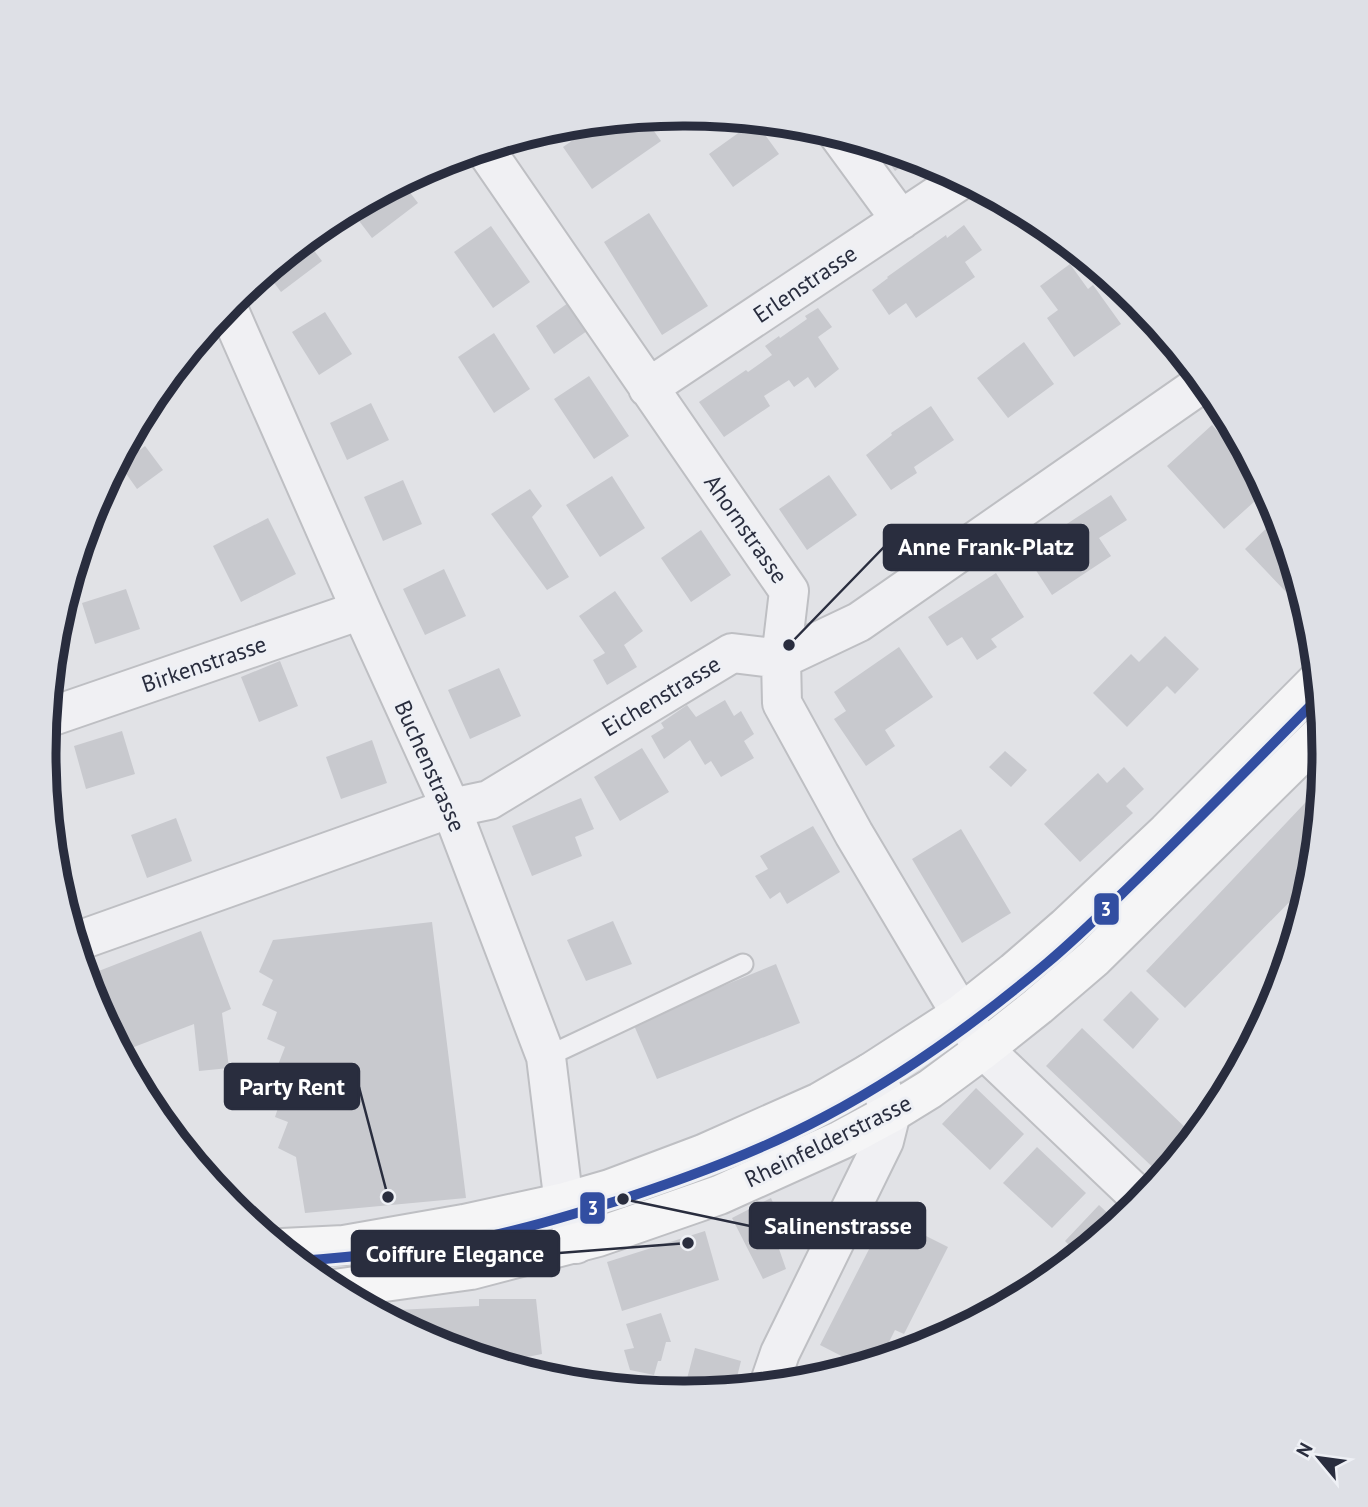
<svg xmlns="http://www.w3.org/2000/svg" width="1368" height="1507" viewBox="0 0 1368 1507" font-family="'PT Sans',sans-serif">
<rect width="100%" height="100%" fill="#e1e2e6"/>
<path fill="#c8c9ce" d="M 644,117 L 661,141 L 592,189 L 563,147 L 599,122 Z
M 755,121 L 779,154 L 733,187 L 709,154 Z
M 878,146 L 914,158 L 895,171 Z
M 402,182 L 418,203 L 372,238 L 350,209 Z
M 649,213 L 708,306 L 662,335 L 604,242 Z
M 964,225 L 982,250 L 965,262 L 975,277 L 916,318 L 906,303 L 889,315 L 872,290 L 888,278 L 887,277 L 946,235 L 947,238 Z
M 491,226 L 530,282 L 493,308 L 454,252 Z
M 306,240 L 322,261 L 281,292 L 266,272 Z
M 1070,264 L 1088,289 L 1093,285 L 1121,324 L 1074,357 L 1047,318 L 1058,310 L 1040,286 Z
M 568,303 L 587,331 L 554,354 L 536,326 Z
M 818,308 L 832,327 L 818,337 L 839,369 L 815,388 L 808,377 L 794,387 L 789,380 L 764,396 L 770,406 L 724,437 L 699,402 L 746,370 L 748,372 L 772,355 L 765,346 L 779,336 L 780,338 L 807,319 L 805,316 Z
M 325,312 L 352,354 L 319,375 L 292,332 Z
M 494,333 L 530,389 L 494,413 L 458,357 Z
M 1024,342 L 1054,384 L 1008,418 L 977,378 Z
M 589,376 L 629,436 L 594,459 L 554,399 Z
M 371,403 L 389,440 L 347,460 L 330,423 Z
M 931,406 L 954,440 L 914,467 L 917,473 L 891,490 L 866,455 L 892,435 L 891,433 Z
M 1212,425 L 1258,476 L 1266,491 L 1224,529 L 1167,466 Z
M 145,446 L 163,470 L 137,489 L 120,465 Z
M 829,475 L 857,515 L 807,550 L 779,509 Z
M 612,476 L 645,528 L 600,557 L 566,505 Z
M 403,480 L 422,524 L 383,541 L 364,497 Z
M 530,489 L 542,506 L 532,517 L 569,577 L 547,590 L 491,514 Z
M 1111,495 L 1127,520 L 1099,538 L 1111,556 L 1052,595 L 1024,552 Z
M 1278,517 L 1290,557 L 1308,615 L 1245,549 Z
M 268,518 L 296,574 L 241,602 L 213,546 Z
M 701,530 L 731,575 L 691,602 L 661,558 Z
M 444,569 L 466,616 L 425,635 L 403,589 Z
M 996,573 L 1024,617 L 991,639 L 997,647 L 977,660 L 962,637 L 947,646 L 928,617 Z
M 126,589 L 140,629 L 95,644 L 82,603 Z
M 615,591 L 643,631 L 624,645 L 637,667 L 607,685 L 593,660 L 605,653 L 579,616 Z
M 1165,636 L 1199,669 L 1175,694 L 1167,686 L 1127,727 L 1093,693 L 1131,654 L 1139,662 Z
M 899,647 L 933,697 L 885,730 L 895,746 L 866,766 L 834,719 L 846,711 L 834,692 Z
M 280,661 L 298,706 L 259,722 L 241,677 Z
M 499,668 L 521,716 L 470,739 L 448,690 Z
M 725,700 L 734,716 L 741,711 L 754,734 L 744,741 L 754,758 L 721,777 L 711,761 L 705,765 L 690,740 L 664,759 L 651,736 L 664,728 L 661,723 L 687,705 L 696,717 Z
M 122,731 L 135,774 L 86,789 L 74,746 Z
M 372,740 L 387,783 L 341,799 L 326,757 Z
M 642,748 L 669,792 L 620,821 L 594,777 Z
M 1005,751 L 1027,770 L 1011,787 L 989,767 Z
M 1124,767 L 1144,789 L 1126,806 L 1133,813 L 1080,862 L 1044,824 L 1098,773 L 1107,783 Z
M 1321,786 L 1315,846 L 1313,849 L 1315,851 L 1311,880 L 1185,1008 L 1146,971 Z
M 581,798 L 594,829 L 575,837 L 582,856 L 532,876 L 512,826 Z
M 176,818 L 192,861 L 147,878 L 131,835 Z
M 813,826 L 840,872 L 787,904 L 780,892 L 770,899 L 755,876 L 768,869 L 760,856 Z
M 961,829 L 1011,913 L 962,943 L 912,859 Z
M 613,921 L 632,964 L 586,981 L 567,940 Z
M 432,922 L 466,1198 L 305,1213 L 296,1157 L 278,1148 L 288,1122 L 275,1117 L 284,1090 L 271,1083 L 285,1047 L 267,1039 L 277,1012 L 262,1005 L 273,980 L 259,972 L 273,940 Z
M 201,931 L 231,1009 L 222,1013 L 229,1068 L 199,1071 L 194,1024 L 121,1052 L 92,998 L 86,976 Z
M 776,964 L 800,1023 L 657,1079 L 633,1023 Z
M 1131,991 L 1159,1019 L 1133,1049 L 1103,1020 Z
M 1082,1028 L 1194,1136 L 1162,1176 L 1046,1066 Z
M 976,1088 L 1024,1134 L 990,1170 L 942,1124 Z
M 1037,1147 L 1086,1193 L 1052,1228 L 1003,1183 Z
M 771,1198 L 783,1226 L 790,1221 L 798,1237 L 778,1246 L 786,1269 L 763,1279 L 732,1218 Z
M 1099,1205 L 1117,1222 L 1078,1254 L 1065,1241 Z
M 886,1216 L 948,1247 L 904,1334 L 895,1330 L 880,1360 L 861,1366 L 820,1345 Z
M 705,1231 L 719,1280 L 622,1311 L 607,1262 Z
M 479,1299 L 536,1299 L 542,1354 L 527,1357 L 528,1372 L 439,1345 L 376,1311 L 479,1306 Z
M 661,1313 L 671,1342 L 666,1342 L 661,1361 L 658,1361 L 654,1375 L 630,1370 L 624,1350 L 634,1348 L 626,1324 Z
M 695,1348 L 741,1361 L 734,1389 L 683,1394 Z"/>
<g fill="none" stroke-linecap="round" stroke-linejoin="round">
<g stroke="#bebfc3" stroke-width="23">
<path id="lane" d="M 546,1057 L 743,964"/>
</g>
<g stroke="#bebfc3" stroke-width="42">
<path id="street" d="M 838,134 L 901,220
M 484,148 L 789,591 L 781,659 L 782,703 L 854,834 L 961,1014 L 984,1049 L 995,1060 L 1142,1200
M 227,306 L 361,610 L 451,808 L 546,1057 L 562,1188 L 576,1244
M 648,388 L 962,179
M 47,718 L 361,610
M 75,942 L 451,808 L 489,800 L 732,653 L 781,659 L 859,622 L 1204,382
M 769,1385 L 780,1353 L 884,1141 L 891,1113 L 880,1085 L 870,1073"/>
</g>
<g stroke="#bebfc3" stroke-width="42">
<path id="primary" d="M 282,1248 L 344,1245 L 464,1224 L 565,1202 L 610,1189 L 703,1154 L 820,1102 L 870,1073 L 961,1014 L 1014,972 L 1066,927 L 1167,832 L 1317,681
M 334,1289 L 471,1270 L 598,1237 L 719,1195 L 841,1140 L 891,1113 L 930,1089 L 984,1049 L 1038,1006 L 1094,958 L 1322,733"/>
</g>
<use href="#lane" stroke="#f0f0f3" stroke-width="19"/>
<use href="#street" stroke="#f0f0f3" stroke-width="38"/>
<use href="#primary" stroke="#f5f5f6" stroke-width="38"/>
<g stroke="#eef0f5" stroke-width="16">
<path id="tram-1" d="M 298,1261 C 354,1257 410,1251 466,1241 C 519,1231 571,1215 623,1199 C 692,1176 760,1151 824,1117 C 904,1075 978,1021 1047,963 C 1078,937 1106,909 1135,881 C 1197,821 1258,759 1319,697"/>
</g>
<use href="#tram-1" stroke="#324ea1" stroke-width="10"/>
</g>
<g text-anchor="middle" stroke-width="6" stroke-linejoin="round" paint-order="stroke">
<g font-size="23" fill="#292d3e" stroke="#eef0f5">
<text transform="translate(805 284) rotate(-34)" y="8">Erlenstrasse</text>
<text transform="translate(746 529) rotate(55)" y="8">Ahornstrasse</text>
<text transform="translate(204 664) rotate(-19)" y="8">Birkenstrasse</text>
<text transform="translate(661 696) rotate(-31)" y="8">Eichenstrasse</text>
<text transform="translate(430 766) rotate(66)" y="8">Buchenstrasse</text>
<text transform="translate(828 1141) rotate(-26)" y="8">Rheinfelderstrasse</text>
</g>
</g>
<path d="M0 0H1368V1507H0ZM683 126H685A627 627 0 0 1 1312 753V754A627 627 0 0 1 685 1381H683A627 627 0 0 1 56 754V753A627 627 0 0 1 683 126Z" fill="#dee0e6" fill-rule="evenodd"/>
<path fill="none" stroke="#292d3e" stroke-width="9" d="M683 126H685A627 627 0 0 1 1312 753V754A627 627 0 0 1 685 1381H683A627 627 0 0 1 56 754V753A627 627 0 0 1 683 126Z"/>
<path fill="none" stroke="#292d3e" stroke-width="2.5" d="M789 645L884 547M388 1197L359 1087M623 1199L750 1226M688 1243L559 1253"/>
<g fill="#292d3e" stroke="#eef0f5" stroke-width="2.5">
<circle cx="789" cy="645" r="7"/>
<circle cx="388" cy="1197" r="7"/>
<circle cx="623" cy="1199" r="7"/>
<circle cx="688" cy="1243" r="7"/>
</g>
<g fill="#292d3e" stroke="#292d3e" stroke-width="2.5">
<rect x="884" y="525" width="204" height="45" rx="7"/>
<rect x="225" y="1064" width="134" height="45" rx="7"/>
<rect x="750" y="1203" width="175" height="45" rx="7"/>
<rect x="352" y="1231" width="207" height="45" rx="7"/>
</g>
<g font-size="24" text-anchor="middle" font-weight="bold" fill="#fff">
<text x="986" y="555">Anne Frank-Platz</text>
<text x="292" y="1095">Party Rent</text>
<text x="838" y="1234">Salinenstrasse</text>
<text x="455" y="1262">Coiffure Elegance</text>
</g>
<g stroke="#eef0f5" stroke-width="2.5">
<rect x="1093" y="892" width="27" height="34" rx="7" fill="#324ea1"/>
<rect x="579" y="1191" width="27" height="34" rx="7" fill="#324ea1"/>
</g>
<g font-size="19" text-anchor="middle" font-weight="bold" fill="#fff">
<text x="1106" y="916">3</text>
<text x="593" y="1215">3</text>
</g>
<g transform="translate(1319 1458) rotate(299)" stroke="#eef0f5" stroke-width="5" paint-order="stroke">
<path d="M0-5L12 26L0 18L-12 26Z" fill="#292d3e"/>
<text y="-10" font-size="19" font-weight="bold" text-anchor="middle" fill="#292d3e">N</text>
</g>
</svg>
